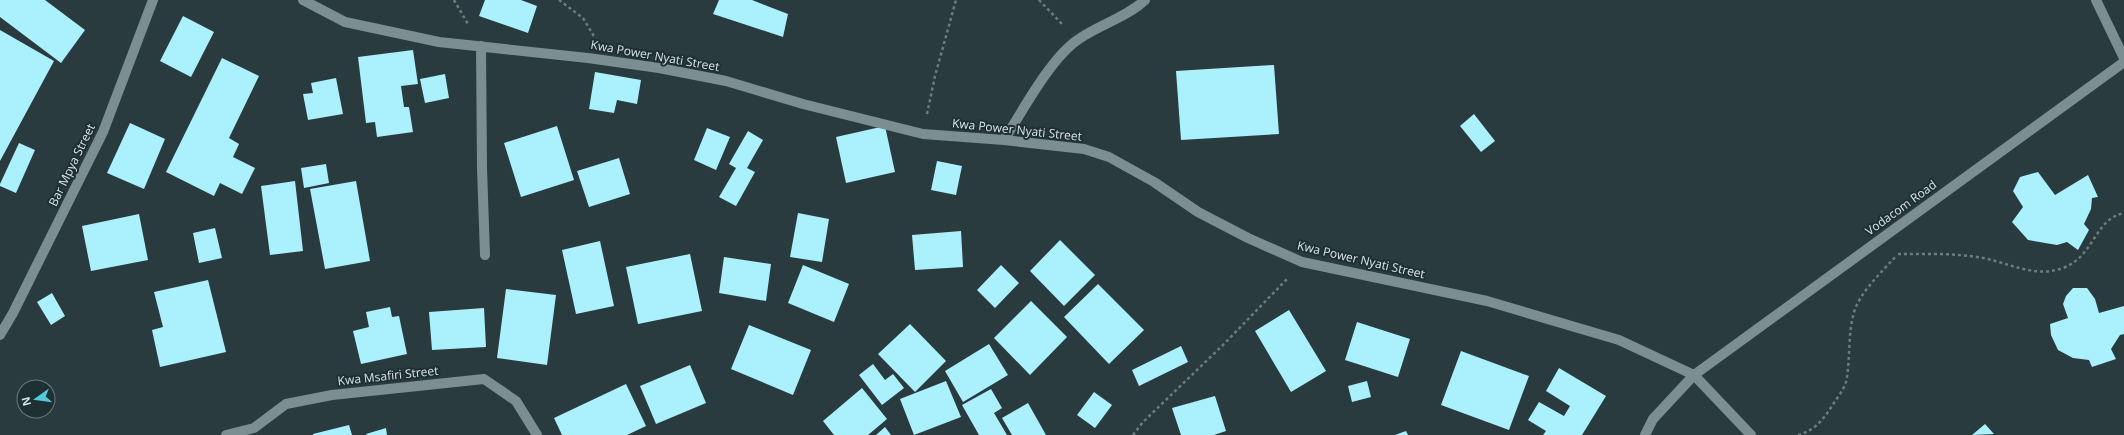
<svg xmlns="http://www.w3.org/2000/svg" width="2124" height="435" viewBox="0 0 2124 435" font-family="'Open Sans',sans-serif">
<rect width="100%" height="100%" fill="#293b3e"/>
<path fill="#abf1fd" d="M 0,0 L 45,0 L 85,30 L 61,63 L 0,17 Z
M 485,0 L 521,0 L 537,6 L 528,33 L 479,16 Z
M 719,0 L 752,0 L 788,14 L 783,37 L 713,14 Z
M 183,16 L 214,32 L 191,77 L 160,61 Z
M 0,30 L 54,61 L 0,161 Z
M 413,50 L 418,84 L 401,86 L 404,107 L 409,107 L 413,132 L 377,137 L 375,122 L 366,123 L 358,57 Z
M 222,58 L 259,76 L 229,138 L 239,144 L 233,157 L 255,168 L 242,194 L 220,183 L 214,196 L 166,172 Z
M 1274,65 L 1279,134 L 1181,140 L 1176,71 Z
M 595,72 L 641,80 L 637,104 L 617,100 L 614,113 L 589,109 Z
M 445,74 L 449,98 L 425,103 L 420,79 Z
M 336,78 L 343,114 L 308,120 L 303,94 L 313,93 L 311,83 Z
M 1474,114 L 1495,141 L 1481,152 L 1460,126 Z
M 130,123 L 165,139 L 144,189 L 107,173 Z
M 557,126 L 574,180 L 521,197 L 504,143 Z
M 885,126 L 895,172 L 846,183 L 836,137 Z
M 707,128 L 730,137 L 716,170 L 694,160 Z
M 748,131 L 763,140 L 747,168 L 755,172 L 736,206 L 719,197 L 736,168 L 729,164 Z
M 19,143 L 35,150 L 16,193 L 0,186 L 0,184 Z
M 619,158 L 630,194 L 589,207 L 577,171 Z
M 937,161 L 962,166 L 956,195 L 931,190 Z
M 326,164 L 329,183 L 304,188 L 301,168 Z
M 2038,172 L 2055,195 L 2088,175 L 2098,197 L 2092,198 L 2091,209 L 2084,224 L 2089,230 L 2078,250 L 2067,242 L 2057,245 L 2028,240 L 2012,222 L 2023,207 L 2013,191 L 2020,177 Z
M 295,181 L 303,251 L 270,255 L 261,186 Z
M 356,181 L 370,261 L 325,269 L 310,189 Z
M 798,213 L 829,219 L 822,262 L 790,257 Z
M 139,214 L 148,260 L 91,271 L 82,226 Z
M 215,228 L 222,258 L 199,263 L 193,233 Z
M 961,231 L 963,267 L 915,270 L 912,235 Z
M 1060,240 L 1095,275 L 1064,306 L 1030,271 Z
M 600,241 L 614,306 L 576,314 L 562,250 Z
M 690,254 L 702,311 L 638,324 L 626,267 Z
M 724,257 L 771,264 L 766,301 L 719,293 Z
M 803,265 L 849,284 L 834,322 L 788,303 Z
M 1001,265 L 1019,283 L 995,308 L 977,290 Z
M 208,280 L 226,352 L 160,367 L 152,330 L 163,327 L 154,292 Z
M 1098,284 L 1144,330 L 1109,364 L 1064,317 Z
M 2073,288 L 2087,288 L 2095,299 L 2099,313 L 2124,306 L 2124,334 L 2120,335 L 2111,349 L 2116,359 L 2092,367 L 2089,360 L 2073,358 L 2058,350 L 2051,335 L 2050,324 L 2068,318 L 2063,304 L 2066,296 Z
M 506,289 L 556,295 L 547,365 L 497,358 Z
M 52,293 L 65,316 L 51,325 L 37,302 Z
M 1031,301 L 1067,337 L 1030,375 L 994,338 Z
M 390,307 L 392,317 L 399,316 L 407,354 L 361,364 L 353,331 L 369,327 L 366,312 Z
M 484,308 L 486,347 L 432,350 L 429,312 Z
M 1289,310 L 1326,371 L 1291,392 L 1255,331 Z
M 1357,322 L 1410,339 L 1398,377 L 1345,360 Z
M 910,324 L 946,361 L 915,392 L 878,354 Z
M 749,325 L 811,350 L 793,395 L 731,369 Z
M 989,344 L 1008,375 L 963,402 L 945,371 Z
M 1181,346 L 1188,362 L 1139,386 L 1132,370 Z
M 1461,351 L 1529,376 L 1509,430 L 1441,405 Z
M 873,364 L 885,380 L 893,374 L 904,388 L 882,405 L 859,375 Z
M 690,365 L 706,403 L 656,424 L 640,386 Z
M 1559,368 L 1606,396 L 1582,435 L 1543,435 L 1546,431 L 1528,420 L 1539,402 L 1564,416 L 1570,406 L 1546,391 Z
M 946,381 L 961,417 L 914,435 L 900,399 Z
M 1367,381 L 1371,397 L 1352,402 L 1348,386 Z
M 626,384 L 646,426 L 627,435 L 562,435 L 554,418 Z
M 862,388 L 887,419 L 868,435 L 834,435 L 823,421 Z
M 991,389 L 1002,408 L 994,413 L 1007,435 L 979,435 L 962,405 Z
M 1094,392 L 1112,405 L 1095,428 L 1077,415 Z
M 1215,396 L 1226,431 L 1214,435 L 1181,435 L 1172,408 Z
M 1028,403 L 1046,435 L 1012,435 L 1002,418 Z
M 1985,424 L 1994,434 L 1972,435 Z
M 349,425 L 352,435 L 313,435 L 313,434 Z
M 885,427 L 891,435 L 876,435 Z
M 386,428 L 387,435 L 367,435 L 366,434 Z
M 1406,431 L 1408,435 L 1395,435 Z"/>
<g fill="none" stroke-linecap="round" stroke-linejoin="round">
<path stroke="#6d7c7e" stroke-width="2.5" stroke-dasharray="3 3" stroke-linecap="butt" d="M 454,0 L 468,24
M 559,0 L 583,18 L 595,38
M 1039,0 L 1063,25
M 927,114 L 935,76 L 956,0
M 1898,254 C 1924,254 1951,253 1977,257 C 2007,261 2032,279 2063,268 C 2095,256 2094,219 2124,213
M 1133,435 L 1143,422 L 1223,345 L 1287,279
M 1798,435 C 1814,431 1823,420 1832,406 C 1836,399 1844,390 1846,382 C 1851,358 1847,333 1855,309 C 1863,289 1882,272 1896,256"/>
<path stroke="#7b8e92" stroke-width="10" d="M 303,0 L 345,22 L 439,42 L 588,58 L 659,68 L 726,81 L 803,104 L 923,134 L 1004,140 L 1084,149 L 1109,157 L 1154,182 L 1198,212 L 1248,238 L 1302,262 L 1487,301 L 1619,340 L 1694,375 L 1751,435
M 2096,0 L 2124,58
M 481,46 L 482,168 L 485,255
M 1004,140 C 1022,112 1051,57 1079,39 C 1099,25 1127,17 1145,0
M 0,335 L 13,313 L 103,132 L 153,0
M 226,435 L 254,428 L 286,404 L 332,395 L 484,379 L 516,401 L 537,435
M 1645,435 L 1653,419 L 1694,375 L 2124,62"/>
</g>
<g text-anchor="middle" stroke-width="4" stroke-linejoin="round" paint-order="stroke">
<g font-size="12" fill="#dae4e6" stroke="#1f3033">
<text transform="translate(655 56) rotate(10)" y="4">Kwa Power Nyati Street</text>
<text transform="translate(1017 130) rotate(6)" y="4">Kwa Power Nyati Street</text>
<text transform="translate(72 165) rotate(-64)" y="4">Bar Mpya Street</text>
<text transform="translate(1901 208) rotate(-36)" y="4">Vodacom Road</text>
<text transform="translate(1361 260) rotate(13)" y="4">Kwa Power Nyati Street</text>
<text transform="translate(388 376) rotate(-6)" y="4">Kwa Msafiri Street</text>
</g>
</g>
<g transform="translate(36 399) rotate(256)"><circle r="19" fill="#1f3033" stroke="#6a787b"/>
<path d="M0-3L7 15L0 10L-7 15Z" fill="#53cadc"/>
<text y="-6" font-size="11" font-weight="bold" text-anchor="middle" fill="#dae4e6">N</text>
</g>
</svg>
